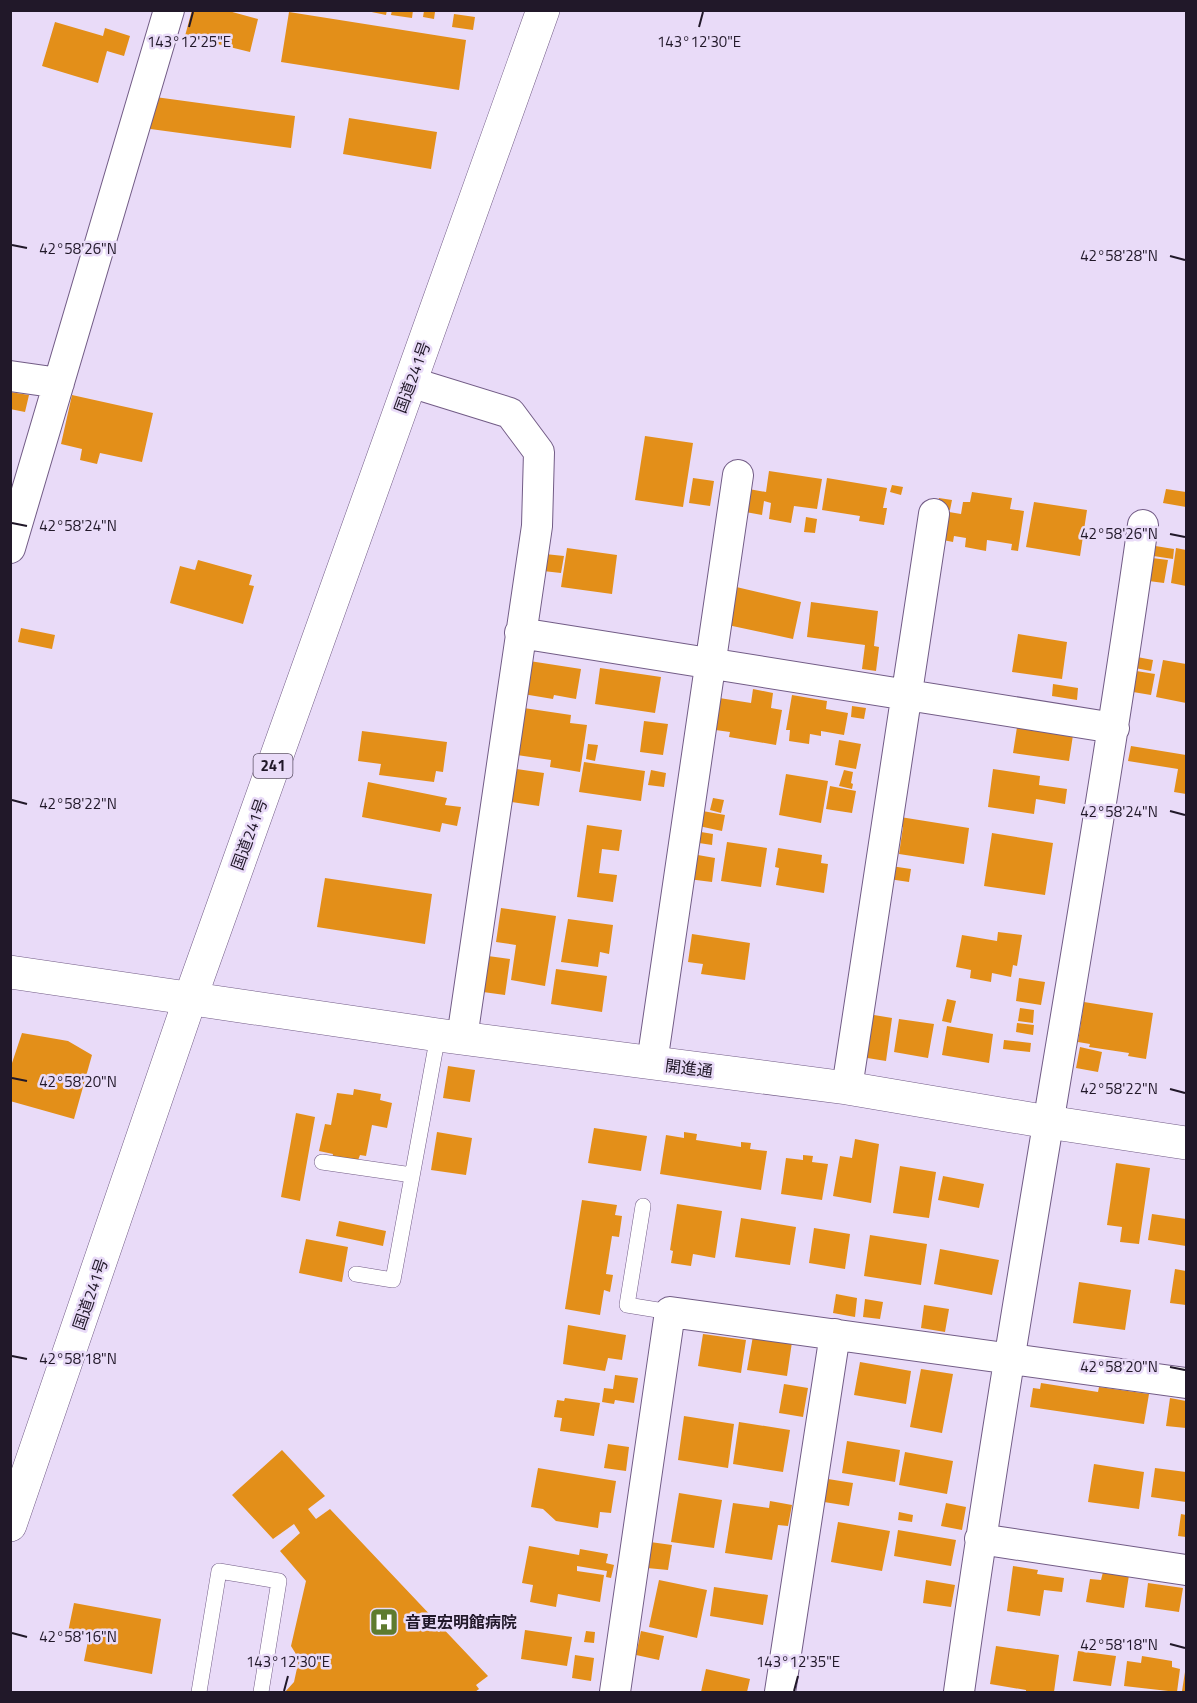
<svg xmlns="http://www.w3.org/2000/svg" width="1197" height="1703" viewBox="0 0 1197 1703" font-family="'Titillium Web','Noto Sans JP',sans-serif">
<rect width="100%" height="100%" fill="#e9dbf8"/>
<path fill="#e38f19" d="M 192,10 L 225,10 L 258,19 L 250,52 L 185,36 Z
M 362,10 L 387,10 L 386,15 Z
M 392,10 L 413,10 L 412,18 L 391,15 Z
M 424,11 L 435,12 L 434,19 L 423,17 Z
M 289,12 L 466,40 L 459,90 L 281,62 Z
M 454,14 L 475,17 L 473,30 L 452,27 Z
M 55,22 L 103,36 L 105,28 L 130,36 L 124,56 L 107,51 L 98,83 L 42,66 Z
M 148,96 L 295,116 L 291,148 L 143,128 Z
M 349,118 L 437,132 L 431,169 L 343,154 Z
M 10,392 L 29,395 L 25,412 L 10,409 Z
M 72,395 L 153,413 L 142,462 L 100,453 L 97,464 L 80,460 L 82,449 L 61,444 Z
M 645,436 L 693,443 L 683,507 L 635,500 Z
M 769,471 L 822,479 L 817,509 L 794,506 L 791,523 L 769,519 L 771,503 L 764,501 L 762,515 L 740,511 L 743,488 L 766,492 Z
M 693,478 L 714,481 L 710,506 L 689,503 Z
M 827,478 L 887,488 L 883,508 L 887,508 L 884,525 L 859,521 L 860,516 L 822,510 Z
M 892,485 L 903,487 L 901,495 L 890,492 Z
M 1166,489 L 1186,492 L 1186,507 L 1163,503 Z
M 972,492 L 1012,498 L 1010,509 L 1024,511 L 1018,551 L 1011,550 L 1012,544 L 987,540 L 986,551 L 965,547 L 966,538 L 954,536 L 953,542 L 933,538 L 937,510 L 961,514 L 963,502 L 970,502 Z
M 939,498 L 952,500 L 950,510 L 937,508 Z
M 1034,502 L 1087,510 L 1080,556 L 1026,547 Z
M 806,517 L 817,519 L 815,533 L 804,532 Z
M 1149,545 L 1174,549 L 1173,559 L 1147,555 Z
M 567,548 L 617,555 L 612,594 L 561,587 Z
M 1176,548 L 1186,550 L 1186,586 L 1171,583 Z
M 545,554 L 564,556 L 561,573 L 543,571 Z
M 1144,557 L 1168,560 L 1164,583 L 1141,580 Z
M 198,560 L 252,575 L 249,585 L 254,586 L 243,624 L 170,603 L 180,566 L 195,570 Z
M 732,586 L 801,602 L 793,639 L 723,624 Z
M 811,602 L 878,611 L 874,646 L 879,647 L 876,671 L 862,669 L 865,645 L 807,637 Z
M 21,628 L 55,635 L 52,649 L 18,642 Z
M 1018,634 L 1067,642 L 1062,679 L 1012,672 Z
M 1137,657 L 1153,660 L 1151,671 L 1135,668 Z
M 523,660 L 581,669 L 576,699 L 554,695 L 553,699 L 517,693 Z
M 1163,660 L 1186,664 L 1186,703 L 1156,697 Z
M 600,668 L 661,677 L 655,713 L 595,704 Z
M 1130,670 L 1155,674 L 1151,695 L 1127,691 Z
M 1053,684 L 1078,688 L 1077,700 L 1052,696 Z
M 753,689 L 773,693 L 771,708 L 782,710 L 776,745 L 729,737 L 730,732 L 708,729 L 713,697 L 751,703 Z
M 792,695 L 827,701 L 826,709 L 848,713 L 844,735 L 821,731 L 821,736 L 810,734 L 809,744 L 789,741 L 790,730 L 786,730 Z
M 852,706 L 866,708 L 864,719 L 851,717 Z
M 517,707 L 571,715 L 570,723 L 587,725 L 580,772 L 550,767 L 551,760 L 510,754 Z
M 644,721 L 668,724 L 663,755 L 640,752 Z
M 1017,727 L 1073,735 L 1069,761 L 1013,753 Z
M 362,731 L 447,742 L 443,772 L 436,771 L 434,782 L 379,775 L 381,764 L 358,761 Z
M 839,740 L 861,744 L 856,769 L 835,765 Z
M 588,744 L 598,745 L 595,761 L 586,759 Z
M 1131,746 L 1186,755 L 1186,794 L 1174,792 L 1178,769 L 1128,761 Z
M 584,762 L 645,771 L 641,801 L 579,792 Z
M 503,767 L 544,773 L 539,806 L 498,800 Z
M 993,769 L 1040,776 L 1039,785 L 1067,789 L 1065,804 L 1036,799 L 1034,814 L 988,807 Z
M 651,770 L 666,773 L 664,787 L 648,785 Z
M 844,770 L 853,772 L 851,783 L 853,784 L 852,789 L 839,786 Z
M 786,774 L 828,781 L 821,823 L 779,815 Z
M 368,782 L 447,798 L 445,805 L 461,807 L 457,826 L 442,823 L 440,832 L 362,817 Z
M 830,786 L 856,791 L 852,813 L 826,809 Z
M 713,798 L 724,800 L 721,813 L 710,810 Z
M 697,810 L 725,815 L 722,831 L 694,825 Z
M 894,816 L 969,828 L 964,864 L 899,854 L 903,827 L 893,825 Z
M 587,825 L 622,830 L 619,851 L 602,849 L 599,873 L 617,875 L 613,902 L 577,897 Z
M 701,832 L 713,834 L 712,845 L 699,843 Z
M 992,833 L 1053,843 L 1045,895 L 984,886 Z
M 727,842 L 767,848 L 761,887 L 721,881 Z
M 778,848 L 822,855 L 821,863 L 828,864 L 824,893 L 776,885 L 779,868 L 775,867 Z
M 692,854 L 715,858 L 712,882 L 688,879 Z
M 884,865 L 911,869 L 909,882 L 882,878 Z
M 325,878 L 432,894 L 425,944 L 317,927 Z
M 501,908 L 556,916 L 545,986 L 511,980 L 516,945 L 496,942 Z
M 568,919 L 613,925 L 609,954 L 600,952 L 598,967 L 561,962 Z
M 998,932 L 1022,935 L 1017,966 L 1013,965 L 1011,977 L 992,973 L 991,982 L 970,978 L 971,970 L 956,967 L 962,935 L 997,941 Z
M 692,934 L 750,943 L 745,980 L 701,974 L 703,964 L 688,962 Z
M 488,956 L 510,959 L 505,995 L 483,992 Z
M 556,969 L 607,976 L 602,1012 L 551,1004 Z
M 1019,978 L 1045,982 L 1041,1005 L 1016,1001 Z
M 947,999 L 956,1001 L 951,1023 L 942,1021 Z
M 1084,1002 L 1153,1013 L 1146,1059 L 1128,1056 L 1129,1053 L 1089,1047 L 1090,1044 L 1078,1042 Z
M 1020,1008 L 1034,1010 L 1033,1023 L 1018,1021 Z
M 862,1013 L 892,1018 L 886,1061 L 855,1056 Z
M 899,1019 L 934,1024 L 928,1058 L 894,1052 Z
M 1017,1023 L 1034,1025 L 1033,1035 L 1016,1032 Z
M 947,1026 L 993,1034 L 989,1063 L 942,1055 Z
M 22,1033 L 68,1041 L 92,1055 L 74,1119 L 10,1101 L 10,1069 Z
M 1004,1040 L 1031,1043 L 1030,1052 L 1003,1049 Z
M 1080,1047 L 1102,1052 L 1098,1072 L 1076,1068 Z
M 448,1066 L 475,1070 L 470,1102 L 443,1098 Z
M 354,1089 L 381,1094 L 380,1100 L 392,1103 L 387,1128 L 372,1125 L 366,1156 L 360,1155 L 357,1163 L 332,1159 L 333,1154 L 319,1151 L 325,1124 L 331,1125 L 337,1093 L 353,1095 Z
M 296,1113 L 315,1117 L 300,1201 L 281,1197 Z
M 594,1128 L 647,1136 L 641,1171 L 588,1163 Z
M 437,1132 L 472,1138 L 466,1175 L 431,1170 Z
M 684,1132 L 697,1134 L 696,1140 L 741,1147 L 741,1142 L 751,1143 L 750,1149 L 767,1151 L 761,1190 L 660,1174 L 666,1135 L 684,1138 Z
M 855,1139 L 879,1144 L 871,1203 L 833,1196 L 840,1156 L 852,1158 Z
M 803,1155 L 813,1156 L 812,1162 L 828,1164 L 822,1200 L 781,1194 L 786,1158 L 803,1160 Z
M 1116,1163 L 1150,1168 L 1139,1244 L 1120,1242 L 1122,1227 L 1107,1225 Z
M 900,1166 L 936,1172 L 929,1218 L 893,1213 Z
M 943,1176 L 984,1184 L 979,1208 L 938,1200 Z
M 582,1200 L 617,1205 L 615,1215 L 622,1216 L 619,1237 L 612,1236 L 606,1274 L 613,1275 L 610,1292 L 604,1290 L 600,1315 L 565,1309 Z
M 677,1204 L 722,1211 L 715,1258 L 693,1254 L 691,1266 L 671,1263 L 673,1251 L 670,1250 Z
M 1152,1214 L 1186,1219 L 1186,1246 L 1148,1240 Z
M 741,1218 L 796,1227 L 790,1265 L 735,1257 Z
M 339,1221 L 386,1231 L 383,1246 L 336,1236 Z
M 814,1228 L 850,1234 L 845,1269 L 809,1263 Z
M 870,1235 L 927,1244 L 921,1285 L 864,1276 Z
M 306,1239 L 348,1247 L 342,1282 L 299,1273 Z
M 940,1249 L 999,1260 L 992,1295 L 934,1284 Z
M 1175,1269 L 1186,1271 L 1186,1305 L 1170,1303 Z
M 1079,1282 L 1131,1290 L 1125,1330 L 1073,1323 Z
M 836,1294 L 857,1298 L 855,1317 L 833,1313 Z
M 865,1299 L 883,1302 L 880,1319 L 863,1317 Z
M 924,1305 L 949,1309 L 945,1332 L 921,1328 Z
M 568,1325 L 626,1335 L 622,1360 L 608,1358 L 605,1371 L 563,1364 Z
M 703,1334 L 746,1340 L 741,1373 L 698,1366 Z
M 753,1336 L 792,1342 L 787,1376 L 747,1370 Z
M 860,1362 L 911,1371 L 906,1404 L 854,1395 Z
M 921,1369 L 953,1374 L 942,1433 L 910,1427 Z
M 615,1375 L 638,1378 L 634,1403 L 615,1400 L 614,1404 L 602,1402 L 604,1388 L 613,1389 Z
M 1041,1383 L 1098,1392 L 1099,1387 L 1149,1394 L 1144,1424 L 1030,1407 L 1033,1388 L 1040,1389 Z
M 784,1384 L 808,1388 L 803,1417 L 779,1413 Z
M 565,1398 L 600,1403 L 594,1436 L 560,1431 L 562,1418 L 554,1417 L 557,1400 L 564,1401 Z
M 1170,1398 L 1186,1401 L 1186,1428 L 1166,1426 Z
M 684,1416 L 734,1424 L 728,1468 L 678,1460 Z
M 739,1422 L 790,1430 L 783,1472 L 733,1464 Z
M 847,1441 L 900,1450 L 895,1482 L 842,1473 Z
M 608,1444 L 629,1447 L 626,1471 L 604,1468 Z
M 282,1450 L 325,1496 L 308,1509 L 316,1519 L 330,1509 L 488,1676 L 476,1685 L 479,1689 L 475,1692 L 285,1692 L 294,1682 L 299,1659 L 291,1646 L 306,1581 L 280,1551 L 300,1533 L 294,1524 L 273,1539 L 232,1495 Z
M 905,1452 L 953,1461 L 947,1494 L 899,1485 Z
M 1094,1464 L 1144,1472 L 1139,1509 L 1088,1502 Z
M 538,1468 L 616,1481 L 611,1513 L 600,1512 L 598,1528 L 556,1521 L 543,1509 L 531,1507 Z
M 1155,1468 L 1186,1472 L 1186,1502 L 1151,1497 Z
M 828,1479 L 853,1483 L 849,1506 L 824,1502 Z
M 679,1493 L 722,1500 L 714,1548 L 671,1542 Z
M 770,1501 L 792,1505 L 788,1526 L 778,1525 L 772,1560 L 725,1553 L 733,1503 L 769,1508 Z
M 946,1503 L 966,1507 L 962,1530 L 941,1526 Z
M 899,1512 L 913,1515 L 912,1522 L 898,1520 Z
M 1181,1514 L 1186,1515 L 1186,1537 L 1178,1536 Z
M 838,1522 L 890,1531 L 882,1571 L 831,1562 Z
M 898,1530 L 956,1540 L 951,1566 L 894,1556 Z
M 650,1542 L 672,1545 L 668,1570 L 647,1568 Z
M 529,1546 L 579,1555 L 580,1549 L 608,1554 L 606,1563 L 614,1565 L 611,1578 L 606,1577 L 607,1571 L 577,1566 L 577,1571 L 604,1575 L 600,1602 L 558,1594 L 556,1607 L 530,1602 L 533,1585 L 522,1583 Z
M 1013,1566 L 1038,1570 L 1037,1574 L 1064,1578 L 1062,1592 L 1044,1590 L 1040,1616 L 1007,1611 Z
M 1103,1572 L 1129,1575 L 1124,1608 L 1086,1602 L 1090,1579 L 1101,1580 Z
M 659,1580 L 707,1590 L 697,1638 L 649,1627 Z
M 926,1580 L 955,1585 L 951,1607 L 923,1603 Z
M 1148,1583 L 1183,1588 L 1179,1612 L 1145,1607 Z
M 714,1587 L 768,1595 L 763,1625 L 710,1616 Z
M 74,1603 L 161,1619 L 152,1674 L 84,1661 L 89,1636 L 68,1632 Z
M 525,1630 L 572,1637 L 567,1666 L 521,1659 Z
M 586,1631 L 595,1632 L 594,1643 L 584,1642 Z
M 641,1631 L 664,1636 L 659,1660 L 636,1655 Z
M 996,1646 L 1059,1655 L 1054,1692 L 1026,1692 L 1026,1690 L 990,1684 Z
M 1078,1651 L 1116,1656 L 1111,1686 L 1073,1681 Z
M 575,1655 L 594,1658 L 591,1681 L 572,1678 Z
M 1142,1656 L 1172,1661 L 1172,1667 L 1180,1669 L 1177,1692 L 1124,1686 L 1127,1661 L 1141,1663 Z
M 706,1669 L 750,1679 L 747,1692 L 701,1692 Z
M 1185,1672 L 1186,1672 L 1186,1692 L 1182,1691 Z"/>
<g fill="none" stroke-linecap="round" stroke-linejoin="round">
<g stroke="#725c86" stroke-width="16">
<path id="service" d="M 322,1162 L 412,1175
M 643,1206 L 627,1305 L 670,1312
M 356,1274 L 393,1280 L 438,1035
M 199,1692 L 219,1571 L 279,1581 L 261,1692"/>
</g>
<g stroke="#725c86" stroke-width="32">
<path id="minor" d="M 10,376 L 59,383
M 410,382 L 510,413 L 539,452 L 537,526 L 462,1038
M 10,548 L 169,10
M 520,633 L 1114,728
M 652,1063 L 738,475
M 847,1088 L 934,514
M 980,1539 L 1186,1570
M 615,1692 L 670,1312 L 1186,1383
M 780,1692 L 835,1334
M 959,1692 C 1013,1302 1088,915 1143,525"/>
</g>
<g stroke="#725c86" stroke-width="34">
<path id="tertiary" d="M 10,972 L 438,1035 L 847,1088 L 1048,1122 L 1186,1143"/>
</g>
<g stroke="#725c86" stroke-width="34">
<path id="trunk" d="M 10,1525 L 190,999 L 543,10"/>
</g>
<use href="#service" stroke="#fff" stroke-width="15"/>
<use href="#minor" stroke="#fff" stroke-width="30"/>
<use href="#tertiary" stroke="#fff" stroke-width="33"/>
<use href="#trunk" stroke="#fff" stroke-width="33"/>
</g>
<path fill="none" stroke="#211829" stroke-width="2" d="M 189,27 L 193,12M 699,27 L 703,12M 12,245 L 27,248M 1170,256 L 1185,260M 12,523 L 27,526M 1170,534 L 1185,537M 12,800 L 27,804M 1170,811 L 1185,815M 12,1078 L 27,1081M 1170,1089 L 1185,1093M 12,1356 L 27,1359M 1170,1367 L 1185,1370M 12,1633 L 27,1637M 1170,1644 L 1185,1648M 284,1691 L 288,1676M 794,1691 L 798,1676"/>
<defs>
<g id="hospital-square" transform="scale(1.5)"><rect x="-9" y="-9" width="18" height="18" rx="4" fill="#5e7b2f" stroke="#e9dbf8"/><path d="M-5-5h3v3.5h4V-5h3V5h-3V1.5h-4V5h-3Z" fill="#fff"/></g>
</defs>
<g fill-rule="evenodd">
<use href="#hospital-square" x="384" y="1622"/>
</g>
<g text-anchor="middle" stroke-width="5" stroke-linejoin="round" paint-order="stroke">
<rect fill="#e9dbf8" stroke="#5d5267" stroke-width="1.5" x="253.5" y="754" width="39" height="24" rx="4.5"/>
<g font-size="15" font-weight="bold" fill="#211829">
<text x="273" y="771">241</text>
</g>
<g font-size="16" fill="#211829" stroke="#e9dbf8">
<text transform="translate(412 377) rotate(-70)" y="6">国道241号</text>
<text transform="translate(249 834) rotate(-70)" y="6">国道241号</text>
<text transform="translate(689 1068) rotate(7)" y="6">開進通</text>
<text transform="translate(90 1294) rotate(-71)" y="6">国道241号</text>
</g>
<g font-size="16" font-weight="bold" fill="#211829" stroke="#e9dbf8" text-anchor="start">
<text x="405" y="1628">音更宏明館病院</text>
</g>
</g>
<g font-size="15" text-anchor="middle" fill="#211829" stroke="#e9dbf8" stroke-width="5" stroke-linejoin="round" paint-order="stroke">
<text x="699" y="47">143°12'30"E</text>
<text x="189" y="47">143°12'25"E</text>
<text x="78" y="254">42°58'26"N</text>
<text x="1119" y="261">42°58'28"N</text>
<text x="78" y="531">42°58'24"N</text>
<text x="1119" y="539">42°58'26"N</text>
<text x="78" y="809">42°58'22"N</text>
<text x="1119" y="817">42°58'24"N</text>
<text x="78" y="1087">42°58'20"N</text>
<text x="1119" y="1094">42°58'22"N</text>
<text x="78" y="1364">42°58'18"N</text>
<text x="1119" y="1372">42°58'20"N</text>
<text x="78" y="1642">42°58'16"N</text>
<text x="1119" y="1650">42°58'18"N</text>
<text x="288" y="1667">143°12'30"E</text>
<text x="798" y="1667">143°12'35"E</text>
</g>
<rect width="1197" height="1703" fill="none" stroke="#211829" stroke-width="24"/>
</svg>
